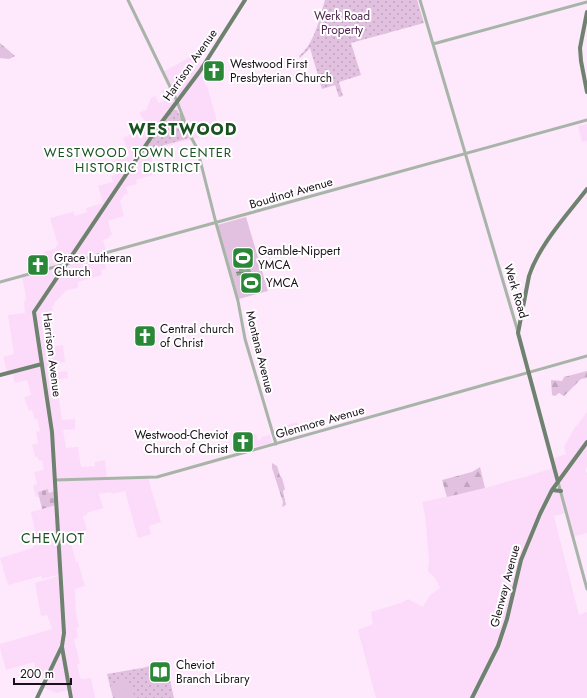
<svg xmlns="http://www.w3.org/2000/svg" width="587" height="698" viewBox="0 0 587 698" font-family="Jost,sans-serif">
<defs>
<pattern id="forest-firs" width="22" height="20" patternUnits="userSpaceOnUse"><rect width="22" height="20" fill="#e1c1df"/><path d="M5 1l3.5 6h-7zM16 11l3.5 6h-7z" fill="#c0a5bf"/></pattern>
<pattern id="cemetery-stones" width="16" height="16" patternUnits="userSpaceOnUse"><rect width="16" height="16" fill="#e1c1df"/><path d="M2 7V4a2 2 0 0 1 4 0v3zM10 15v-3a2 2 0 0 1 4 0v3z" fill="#c0a5bf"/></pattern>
<pattern id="park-dots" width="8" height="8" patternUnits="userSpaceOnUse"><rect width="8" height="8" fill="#e1c1df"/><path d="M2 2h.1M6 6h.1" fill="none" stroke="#c0a5bf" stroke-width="1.8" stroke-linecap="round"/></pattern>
<pattern id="water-rules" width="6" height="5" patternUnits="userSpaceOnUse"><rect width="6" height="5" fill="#8baa8c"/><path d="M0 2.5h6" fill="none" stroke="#718972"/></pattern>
</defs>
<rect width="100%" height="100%" fill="#fee8fc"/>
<path fill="#fcdbfa" d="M 194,55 L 198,62 L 204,66 L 200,71 L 205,84 L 207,86 L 220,132 L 163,147 L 164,154 L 153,157 L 152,162 L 149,163 L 152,175 L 136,180 L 137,184 L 126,187 L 128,194 L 124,195 L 120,201 L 124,216 L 108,221 L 112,235 L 109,236 L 109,238 L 103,240 L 107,253 L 102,255 L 106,269 L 101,270 L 102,275 L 78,282 L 78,288 L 67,290 L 54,303 L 54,306 L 52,306 L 53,313 L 46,314 L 51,347 L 63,345 L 65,362 L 53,364 L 55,373 L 67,371 L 68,378 L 56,380 L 62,420 L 75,419 L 75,429 L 63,430 L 66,448 L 78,447 L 81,467 L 95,466 L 95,462 L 105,460 L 107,478 L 148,478 L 161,522 L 149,526 L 151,534 L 138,538 L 125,491 L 112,494 L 111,492 L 99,494 L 103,508 L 87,513 L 87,515 L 83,516 L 87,530 L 69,535 L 76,562 L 78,562 L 85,586 L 75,589 L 76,613 L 79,627 L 76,628 L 78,637 L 74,639 L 80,663 L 77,665 L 81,679 L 91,678 L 95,698 L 72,698 L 69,690 L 57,693 L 42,687 L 51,669 L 37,673 L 34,662 L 6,670 L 0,648 L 0,644 L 52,629 L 47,615 L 41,616 L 35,583 L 58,576 L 60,590 L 61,574 L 42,579 L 41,576 L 8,585 L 0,558 L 33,548 L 33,546 L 38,545 L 31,512 L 56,505 L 48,489 L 38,492 L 39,497 L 36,497 L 33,486 L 37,484 L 34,472 L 44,470 L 42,460 L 39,461 L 37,456 L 35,457 L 32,445 L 38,443 L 36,432 L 40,431 L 37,419 L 35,420 L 32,410 L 29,411 L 24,397 L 31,395 L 27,380 L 15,383 L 12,372 L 7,373 L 3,357 L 14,354 L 8,315 L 25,313 L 24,302 L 25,302 L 26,297 L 22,276 L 49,269 L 44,252 L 56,248 L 56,246 L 58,245 L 50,218 L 73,212 L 75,216 L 87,212 L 86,208 L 103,203 L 98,186 L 113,182 L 111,176 L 115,175 L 112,161 L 130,156 L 123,138 L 139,131 L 137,126 L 145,122 L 139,113 L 146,110 L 151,98 L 155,96 L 159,103 L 165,100 L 161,91 L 170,86 L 163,72 Z
M 587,124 L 587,141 L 582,142 L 578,126 Z
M 587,412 L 587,467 L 585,471 L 587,473 L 587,533 L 573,537 L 567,513 L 554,516 L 579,615 L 587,612 L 587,698 L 376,698 L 358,630 L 373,624 L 371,612 L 401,603 L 408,599 L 423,607 L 430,595 L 440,588 L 435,578 L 428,571 L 429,561 L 425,515 L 422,502 L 485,488 L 528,476 L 550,469 L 555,463 L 554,458 L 566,454 L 564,447 L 574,429 Z
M 297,422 L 301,435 L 280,440 L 276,437 L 274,429 Z
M 256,434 L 258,440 L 262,439 L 261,437 L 270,435 L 272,443 L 255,447 L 251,435 Z"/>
<path fill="url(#forest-firs)" d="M 0,43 L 15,56 L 9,59 L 0,58 Z
M 587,371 L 587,378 L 581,379 L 564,396 L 559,393 L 555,396 L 552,395 L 551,380 L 562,381 L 564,377 Z
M 272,463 L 277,466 L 280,476 L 282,478 L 285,489 L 283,491 L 286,505 L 282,507 L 283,502 L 272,468 Z
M 480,467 L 485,488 L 447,497 L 442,480 L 472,472 Z"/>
<path fill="url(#cemetery-stones)" d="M 48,489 L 49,493 L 55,491 L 56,505 L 42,509 L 38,492 Z"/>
<path fill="url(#park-dots)" d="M 325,0 L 417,0 L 424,23 L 351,43 L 361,75 L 339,82 L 343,96 L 339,97 L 335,85 L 322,89 L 310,48 L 300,58 L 299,56 C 315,43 319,19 325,0 Z
M 175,110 L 177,110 L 189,138 L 147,150 L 146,148 L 172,111 Z
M 166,662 L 174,698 L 113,698 L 107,674 L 142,668 Z"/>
<path fill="#e1c1df" d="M 201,122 L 206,125 L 203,133 L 199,134 L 196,130 L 194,124 Z
M 246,217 L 268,291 L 239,299 L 217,225 Z
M 126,678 L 132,692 L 137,698 L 121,698 L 115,695 L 111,687 Z"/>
<path fill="url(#water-rules)" d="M 243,268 L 244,270 L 250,268 L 251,272 L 237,276 L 236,272 L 239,271 L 239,269 Z"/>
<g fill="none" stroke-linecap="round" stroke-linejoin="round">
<path stroke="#a9b4a9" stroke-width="3" d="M 128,0 L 176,99 L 186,125
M 420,0 L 518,332
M 433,44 L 587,2
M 181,114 L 183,123 L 197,148 L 216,223 L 238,301 L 245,339 L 276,444
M 0,282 L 587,120
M 55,480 L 157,477 L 587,356
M 558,482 L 587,589"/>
<path stroke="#6e826f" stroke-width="4" d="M 587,12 L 580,48 L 581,61 L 587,92
M 0,375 L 42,364
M 558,482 L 518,333 L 529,276 C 539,245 567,215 587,189
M 552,490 L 561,491
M 62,647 L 71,698
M 37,698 L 62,646 L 64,633 L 52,432 L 34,312 L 158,127 L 200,71 L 245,0
M 472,698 L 498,646 L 507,619 L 521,560 L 540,514 L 552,490 L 587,442"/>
</g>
<defs>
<g id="church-square" transform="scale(1.15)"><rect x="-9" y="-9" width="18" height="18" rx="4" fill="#2b8738" stroke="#fff"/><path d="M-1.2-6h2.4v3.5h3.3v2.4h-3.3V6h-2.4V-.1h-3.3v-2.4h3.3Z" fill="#fff"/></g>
<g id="stadium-square" transform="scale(1.15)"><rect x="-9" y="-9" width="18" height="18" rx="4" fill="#2b8738" stroke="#fff"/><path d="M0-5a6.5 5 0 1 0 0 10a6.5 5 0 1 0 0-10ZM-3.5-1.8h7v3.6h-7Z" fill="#fff"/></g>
<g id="library-square" transform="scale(1.15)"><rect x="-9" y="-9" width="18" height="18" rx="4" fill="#2b8738" stroke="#fff"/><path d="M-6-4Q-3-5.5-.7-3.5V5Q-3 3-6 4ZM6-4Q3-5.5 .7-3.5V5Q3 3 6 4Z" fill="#fff"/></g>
</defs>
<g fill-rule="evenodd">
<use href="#church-square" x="214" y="71"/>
<use href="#stadium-square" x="243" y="258"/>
<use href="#church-square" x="38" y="265"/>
<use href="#stadium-square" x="251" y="283"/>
<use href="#church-square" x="145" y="336"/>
<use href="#church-square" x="243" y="442"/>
<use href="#library-square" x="160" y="672"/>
</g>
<g text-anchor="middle" stroke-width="4" stroke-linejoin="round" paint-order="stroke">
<g font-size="12" fill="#502750" stroke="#fff">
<text x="342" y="20">Werk Road<tspan x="342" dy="14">Property</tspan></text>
</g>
<g font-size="12" fill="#191019" stroke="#fff" text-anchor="start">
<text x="230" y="68">Westwood First<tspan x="230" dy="14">Presbyterian Church</tspan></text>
<text x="258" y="255">Gamble-Nippert<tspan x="258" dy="14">YMCA</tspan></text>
<text x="54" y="262">Grace Lutheran<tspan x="54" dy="14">Church</tspan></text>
<text x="266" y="287">YMCA</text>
<text x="160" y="333">Central church<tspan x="160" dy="14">of Christ</tspan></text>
<text x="228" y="439" text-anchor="end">Westwood-Cheviot<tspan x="228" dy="14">Church of Christ</tspan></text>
<text x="176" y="669">Cheviot<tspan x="176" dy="14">Branch Library</tspan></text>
</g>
<g font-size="12" fill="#191019" stroke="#fff">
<text transform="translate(190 65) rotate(-55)" y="4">Harrison Avenue</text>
<text transform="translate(291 193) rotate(-16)" y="4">Boudinot Avenue</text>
<text transform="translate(516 291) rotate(73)" y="4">Werk Road</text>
<text transform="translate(260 352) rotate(76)" y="4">Montana Avenue</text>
<text transform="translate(52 355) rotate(83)" y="4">Harrison Avenue</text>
<text transform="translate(320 422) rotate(-16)" y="4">Glenmore Avenue</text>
<text transform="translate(505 586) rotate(-75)" y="4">Glenway Avenue</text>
</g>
<g font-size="13" letter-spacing="1" fill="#185220" stroke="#fff">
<text x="138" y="157">WESTWOOD TOWN CENTER<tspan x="138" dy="15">HISTORIC DISTRICT</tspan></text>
</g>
<g font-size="14" letter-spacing="1" fill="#185220" stroke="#fff">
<text x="53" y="543">CHEVIOT</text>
</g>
<g font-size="16" font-weight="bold" letter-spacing="1" fill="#185220" stroke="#fff">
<text x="183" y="135">WESTWOOD</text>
</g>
</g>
<path d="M14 678v6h57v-6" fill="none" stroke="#191019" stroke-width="2"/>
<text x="20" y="678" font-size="12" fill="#191019" stroke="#ffffff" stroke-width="3" paint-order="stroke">200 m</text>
</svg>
